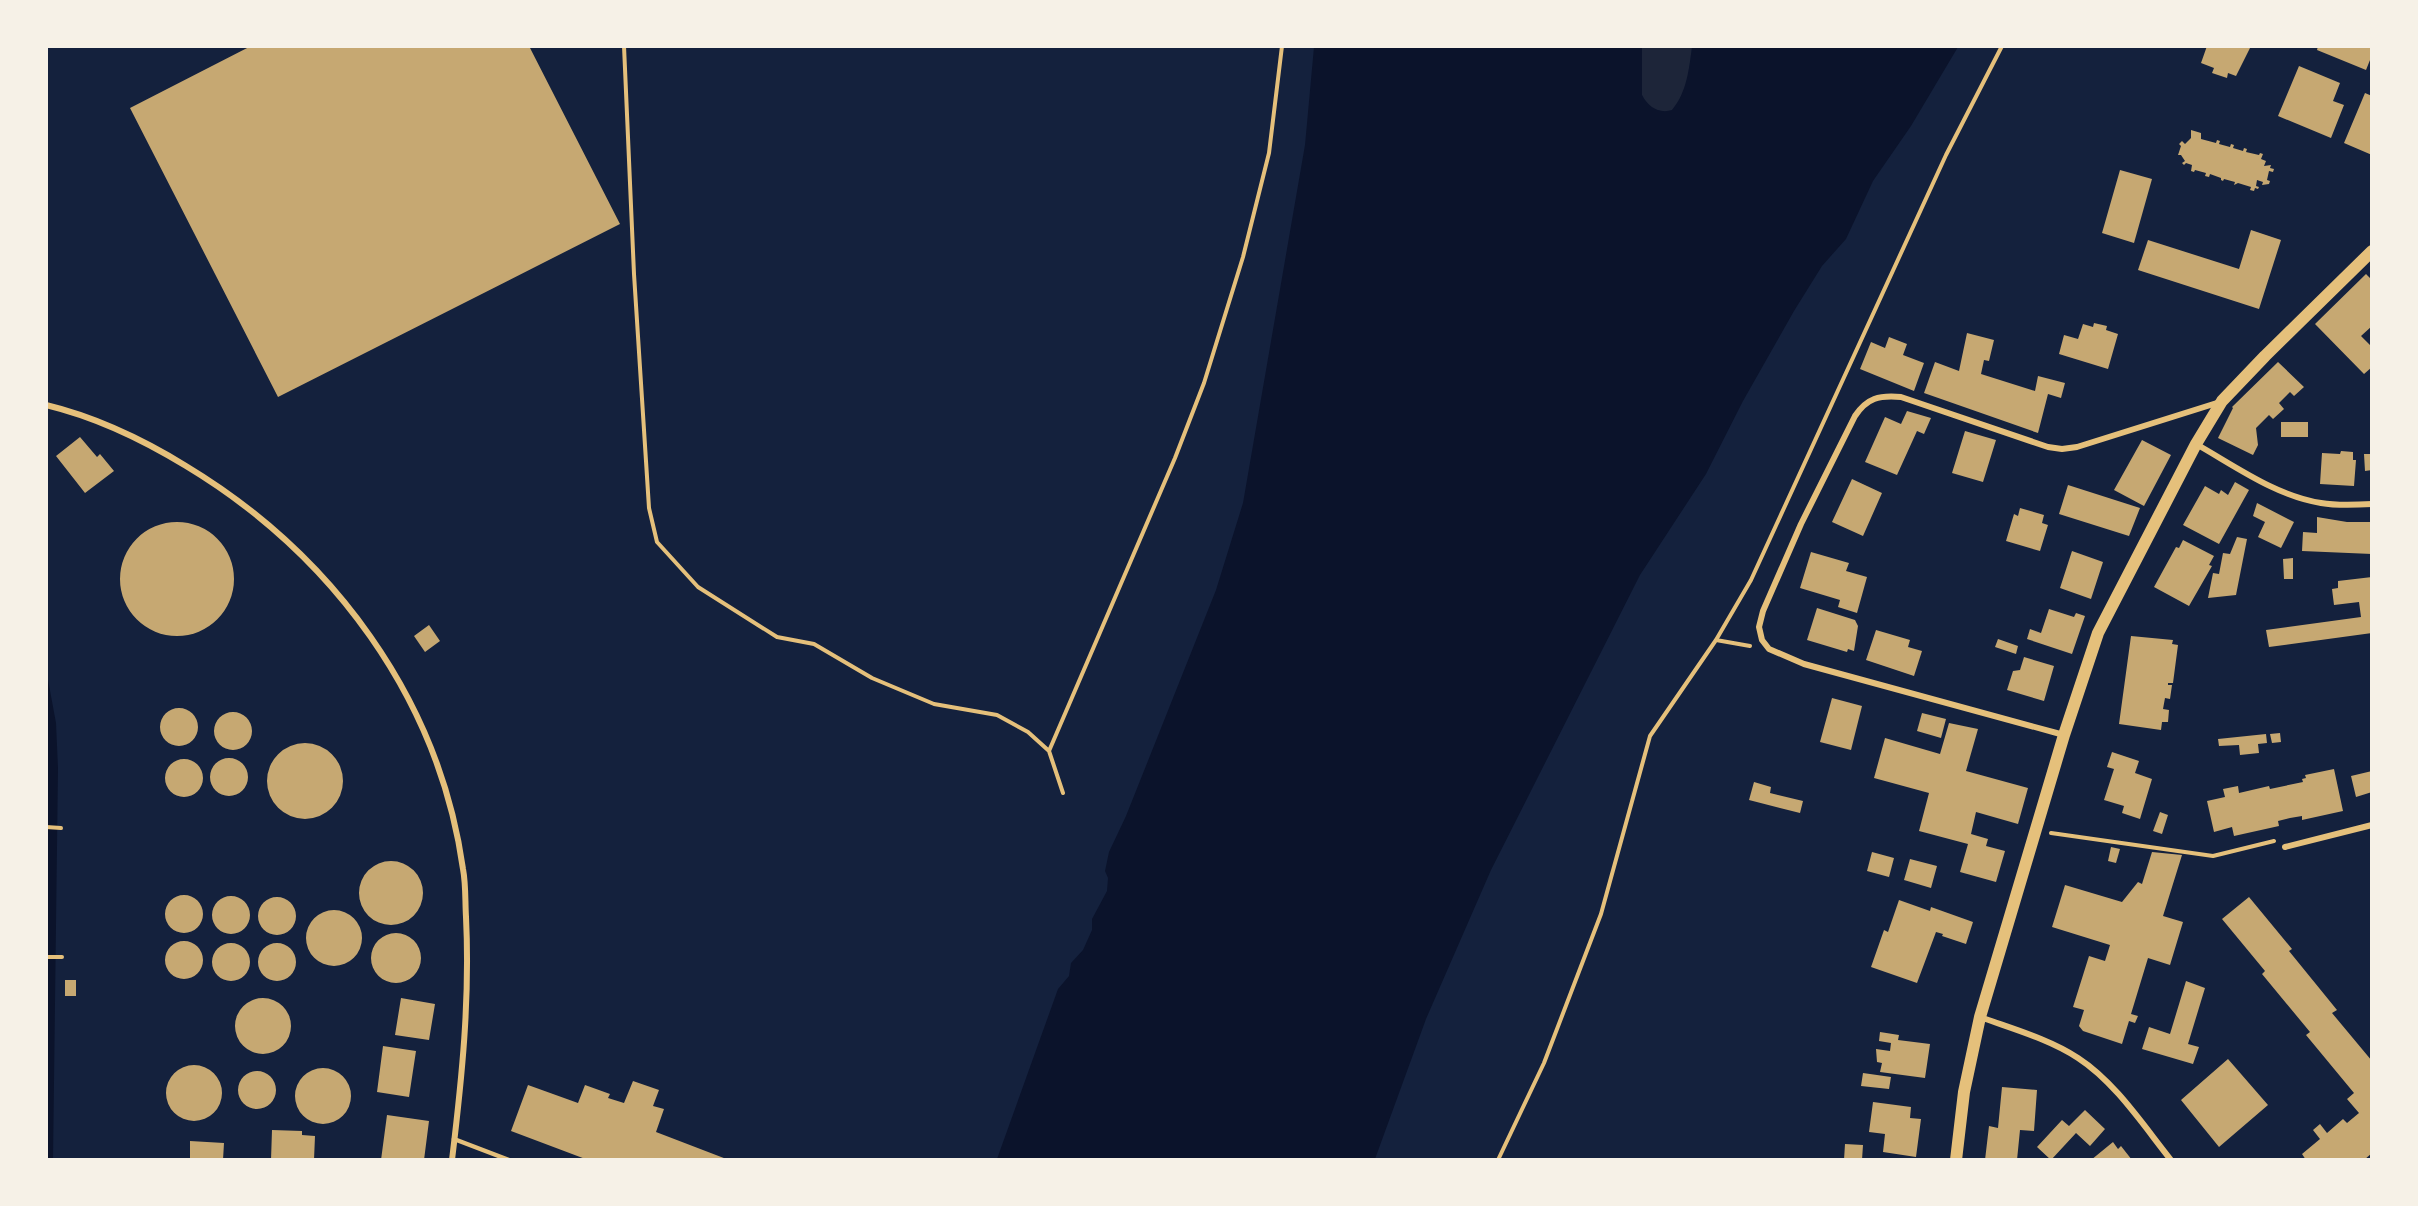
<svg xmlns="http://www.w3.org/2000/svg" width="2418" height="1206" viewBox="0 0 2418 1206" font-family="'PT Sans Narrow',sans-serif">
<rect width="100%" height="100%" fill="#14213d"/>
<path fill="#1d2539" d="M 1642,47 L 1692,47 C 1689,69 1688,96 1670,112 C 1657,112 1647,107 1642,95 Z"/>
<path fill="#0b132b" d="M 1314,47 L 1642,47 L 1642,95 C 1648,107 1659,114 1672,110 C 1687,92 1689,69 1692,47 L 1958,47 L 1911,126 L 1873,181 L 1846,239 L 1822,266 L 1794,311 L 1743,401 L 1706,474 L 1640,575 L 1491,870 L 1426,1019 L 1375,1159 L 997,1159 L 1058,989 L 1069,976 L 1071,963 L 1083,950 L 1092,930 L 1092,919 L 1107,891 L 1108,878 L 1105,871 L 1109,852 L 1126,816 L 1216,590 L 1243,503 L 1305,145 Z
M 46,669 L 56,723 L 58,768 L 53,1160 L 46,1159 Z"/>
<path fill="#c6a872" d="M 251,46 L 529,46 L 620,224 L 278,397 L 130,108 Z
M 2207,46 L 2251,46 L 2236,76 L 2228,73 L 2227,78 L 2212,73 L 2214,68 L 2201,63 Z
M 2318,46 L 2372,46 L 2372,55 L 2366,70 L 2317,50 Z
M 2299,66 L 2340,83 L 2333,101 L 2344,105 L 2331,138 L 2278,116 Z
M 2365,93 L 2372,96 L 2372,155 L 2344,143 Z
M 2191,130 L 2201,133 L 2201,139 L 2216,143 L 2217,140 L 2220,141 L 2219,144 L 2230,147 L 2231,144 L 2234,145 L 2233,148 L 2243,151 L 2244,148 L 2247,149 L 2246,152 L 2259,155 L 2260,153 L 2263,154 L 2261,159 L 2266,161 L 2264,166 L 2271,165 L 2270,168 L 2274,169 L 2273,172 L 2269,171 L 2267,180 L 2270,181 L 2269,184 L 2262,185 L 2263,182 L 2257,180 L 2256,186 L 2259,187 L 2258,189 L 2255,188 L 2254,191 L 2250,190 L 2251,187 L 2238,183 L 2234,185 L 2235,182 L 2224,179 L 2223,181 L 2221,180 L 2221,178 L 2210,174 L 2209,177 L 2205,176 L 2206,173 L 2195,170 L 2194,172 L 2191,171 L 2192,165 L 2186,163 L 2184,165 L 2182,163 L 2185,161 L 2181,155 L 2178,155 L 2181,146 L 2179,144 L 2182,141 L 2185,144 L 2191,138 Z
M 2120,170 L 2152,179 L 2134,243 L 2102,233 Z
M 2251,230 L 2281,240 L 2259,309 L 2138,270 L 2148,240 L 2239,269 Z
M 2366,274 L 2372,280 L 2372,326 L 2361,336 L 2372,347 L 2372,367 L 2364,374 L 2315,324 Z
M 2094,323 L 2107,326 L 2106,330 L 2118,334 L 2108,369 L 2059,354 L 2064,335 L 2078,339 L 2083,324 L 2093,327 Z
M 1967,333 L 1994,340 L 1989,361 L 1984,360 L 1981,374 L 2035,391 L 2038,376 L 2065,383 L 2061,398 L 2048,394 L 2038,433 L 1924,393 L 1935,362 L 1959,371 Z
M 1889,337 L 1907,344 L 1903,355 L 1924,363 L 1914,391 L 1860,369 L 1871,342 L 1885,348 Z
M 2278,362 L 2304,387 L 2294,396 L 2290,392 L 2279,403 L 2284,409 L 2273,419 L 2269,415 L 2256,428 L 2258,445 L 2253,455 L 2218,438 L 2233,408 L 2232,407 Z
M 1907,411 L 1931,418 L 1924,434 L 1917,431 L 1897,475 L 1865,462 L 1885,417 L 1901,424 Z
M 2281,422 L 2308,422 L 2308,437 L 2281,437 Z
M 1965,431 L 1996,440 L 1983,482 L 1952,473 Z
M 80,437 L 97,457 L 100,454 L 114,471 L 85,493 L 56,456 Z
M 2142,440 L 2171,455 L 2144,506 L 2114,490 Z
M 2341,451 L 2353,452 L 2353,460 L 2356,460 L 2354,486 L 2320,484 L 2322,453 L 2340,454 Z
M 2364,454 L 2372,454 L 2372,470 L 2365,471 Z
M 1852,479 L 1882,493 L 1863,536 L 1832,522 Z
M 2235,482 L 2249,490 L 2219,544 L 2183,525 L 2205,486 L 2219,494 L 2221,490 L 2228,495 Z
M 2068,485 L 2140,508 L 2129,536 L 2059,514 Z
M 2257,503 L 2294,522 L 2281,548 L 2258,537 L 2265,522 L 2253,516 Z
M 2020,508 L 2044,515 L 2042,523 L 2048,525 L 2040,551 L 2006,541 L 2014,514 L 2018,516 Z
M 2317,517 L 2347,522 L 2372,522 L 2372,554 L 2302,551 L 2303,532 L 2317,533 Z
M120 579a57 57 0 1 1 114 0a57 57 0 1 1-114 0Z
M 2237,537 L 2247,539 L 2236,595 L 2208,598 L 2213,573 L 2219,574 L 2223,553 L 2230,554 Z
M 2183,540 L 2214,556 L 2209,565 L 2212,566 L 2189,606 L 2154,587 L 2176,547 L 2179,548 Z
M 2072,551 L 2103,562 L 2091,599 L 2060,588 Z
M 1811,552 L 1849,563 L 1846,571 L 1867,577 L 1857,613 L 1838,607 L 1840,600 L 1800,588 Z
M 2293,558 L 2293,579 L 2284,579 L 2283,559 Z
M 2372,577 L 2372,633 L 2269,647 L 2266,630 L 2361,617 L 2359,602 L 2334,605 L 2332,589 L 2338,588 L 2338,581 Z
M 1817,608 L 1855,620 L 1858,626 L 1854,651 L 1848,649 L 1847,652 L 1807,640 Z
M 2049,609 L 2074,617 L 2076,613 L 2085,616 L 2072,654 L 2027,639 L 2030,629 L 2041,633 Z
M 429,625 L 440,641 L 425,652 L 414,636 Z
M 1876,630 L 1910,640 L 1908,647 L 1922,651 L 1914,676 L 1866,660 Z
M 2131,636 L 2173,640 L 2172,644 L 2178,645 L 2173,683 L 2168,683 L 2168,685 L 2172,685 L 2170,699 L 2165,698 L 2163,709 L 2169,710 L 2168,722 L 2162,722 L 2161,730 L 2119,724 Z
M 1998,639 L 2018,646 L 2016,654 L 1995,647 Z
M 2024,657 L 2054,666 L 2044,701 L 2007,690 L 2013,671 L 2020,670 Z
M 1832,698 L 1862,706 L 1851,750 L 1820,742 Z
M160 727a19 19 0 1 1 38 0a19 19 0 1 1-38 0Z
M214 731a19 19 0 1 1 38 0a19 19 0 1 1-38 0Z
M 1922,713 L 1946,719 L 1941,738 L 1917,731 Z
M 1949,723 L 1978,729 L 1966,771 L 2028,788 L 2018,824 L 1976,812 L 1971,834 L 1988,839 L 1986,846 L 2005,851 L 1996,882 L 1960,872 L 1968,844 L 1919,831 L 1929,793 L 1874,778 L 1885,738 L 1940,754 Z
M 2280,733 L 2281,742 L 2272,743 L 2270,734 Z
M 2266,734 L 2267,743 L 2258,744 L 2259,753 L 2240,755 L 2239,745 L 2219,746 L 2218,739 Z
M267 781a38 38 0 1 1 76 0a38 38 0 1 1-76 0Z
M 2112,752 L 2139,761 L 2135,773 L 2152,779 L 2140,819 L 2122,813 L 2124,806 L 2104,800 L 2114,769 L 2107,767 Z
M210 777a19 19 0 1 1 38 0a19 19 0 1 1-38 0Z
M165 778a19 19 0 1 1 38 0a19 19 0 1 1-38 0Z
M 2334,769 L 2343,811 L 2302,820 L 2302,816 L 2290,818 L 2278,821 L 2279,826 L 2234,836 L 2232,827 L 2214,832 L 2207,801 L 2225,797 L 2223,789 L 2238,786 L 2239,793 L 2269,786 L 2270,789 L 2303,782 L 2302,779 L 2306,778 L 2305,775 Z
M 2372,771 L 2372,792 L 2356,797 L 2351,776 Z
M 1754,782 L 1771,787 L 1770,793 L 1803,801 L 1800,813 L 1749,800 Z
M 2160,812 L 2168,815 L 2162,834 L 2153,831 Z
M 2111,847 L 2120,849 L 2116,863 L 2108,861 Z
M 1872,852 L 1894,858 L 1889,877 L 1867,871 Z
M 2152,852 L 2182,855 L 2163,916 L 2183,922 L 2170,965 L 2148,958 L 2131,1014 L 2138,1016 L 2135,1023 L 2129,1021 L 2122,1044 L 2083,1031 L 2079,1026 L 2084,1010 L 2073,1007 L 2089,956 L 2105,961 L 2110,945 L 2052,927 L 2065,885 L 2122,902 L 2138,882 L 2142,884 Z
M 1910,859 L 1937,866 L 1931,888 L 1904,880 Z
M359 893a32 32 0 1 1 64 0a32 32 0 1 1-64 0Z
M165 914a19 19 0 1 1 38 0a19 19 0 1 1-38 0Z
M212 915a19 19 0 1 1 38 0a19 19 0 1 1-38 0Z
M 2249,897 L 2292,949 L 2289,951 L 2337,1010 L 2332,1013 L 2372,1061 L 2372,1153 L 2364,1160 L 2306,1160 L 2302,1154 L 2320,1139 L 2313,1130 L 2320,1124 L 2327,1133 L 2343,1119 L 2347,1123 L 2359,1113 L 2347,1099 L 2354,1093 L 2306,1035 L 2310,1032 L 2262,974 L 2265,971 L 2222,919 Z
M258 916a19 19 0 1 1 38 0a19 19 0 1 1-38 0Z
M 1899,900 L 1930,911 L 1931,907 L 1973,922 L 1966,944 L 1942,936 L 1943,934 L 1936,932 L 1917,983 L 1871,967 L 1884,930 L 1888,932 Z
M306 938a28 28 0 1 1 56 0a28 28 0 1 1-56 0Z
M371 958a25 25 0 1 1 50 0a25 25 0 1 1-50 0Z
M165 960a19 19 0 1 1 38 0a19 19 0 1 1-38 0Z
M258 962a19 19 0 1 1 38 0a19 19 0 1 1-38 0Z
M212 962a19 19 0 1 1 38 0a19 19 0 1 1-38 0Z
M 65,980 L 76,980 L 76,996 L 65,996 Z
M 2186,981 L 2205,988 L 2188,1044 L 2199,1047 L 2193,1064 L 2142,1049 L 2149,1027 L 2170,1034 Z
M235 1026a28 28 0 1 1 56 0a28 28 0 1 1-56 0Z
M 401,998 L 435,1004 L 429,1040 L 395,1035 Z
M 1880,1032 L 1899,1035 L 1898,1040 L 1930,1044 L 1925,1078 L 1880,1072 L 1882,1063 L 1877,1062 L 1876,1049 L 1890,1051 L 1891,1043 L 1879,1041 Z
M 383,1046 L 416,1051 L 409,1097 L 377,1092 Z
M 2228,1059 L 2268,1105 L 2219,1147 L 2181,1100 Z
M166 1093a28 28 0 1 1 56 0a28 28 0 1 1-56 0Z
M295 1096a28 28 0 1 1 56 0a28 28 0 1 1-56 0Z
M238 1090a19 19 0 1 1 38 0a19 19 0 1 1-38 0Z
M 1863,1073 L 1891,1077 L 1889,1089 L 1861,1086 Z
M 633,1081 L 659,1090 L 653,1106 L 664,1109 L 656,1132 L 729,1160 L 588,1160 L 511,1131 L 528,1085 L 578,1103 L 585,1085 L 610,1094 L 608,1098 L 624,1103 Z
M 2002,1087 L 2037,1090 L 2034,1131 L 2020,1130 L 2017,1160 L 1985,1160 L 1989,1126 L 1998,1128 Z
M 1873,1102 L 1911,1107 L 1910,1118 L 1921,1119 L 1916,1157 L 1883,1152 L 1885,1134 L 1869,1132 Z
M 2085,1110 L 2105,1129 L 2090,1146 L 2076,1133 L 2051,1160 L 2037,1147 L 2062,1120 L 2069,1126 Z
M 387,1115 L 429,1121 L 424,1160 L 381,1160 Z
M 272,1130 L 302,1131 L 302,1135 L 315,1136 L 314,1160 L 271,1160 Z
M 190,1141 L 224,1143 L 223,1160 L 190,1160 Z
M 2113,1142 L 2118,1149 L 2121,1146 L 2132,1160 L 2091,1160 Z
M 1845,1144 L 1863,1145 L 1862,1160 L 1844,1160 Z"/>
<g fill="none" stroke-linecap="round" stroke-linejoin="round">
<path stroke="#e5c07b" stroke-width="4" d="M 624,46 L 634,274 L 646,461 L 649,508 L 657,542 L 698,587 L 777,637 L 814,644 L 872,678 L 934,704 L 997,715 L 1028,732 L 1049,751 L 1063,793
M 1716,640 L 1750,646
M 1049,751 L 1175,458 L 1204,383 L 1243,257 L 1269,153 L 1282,46
M 46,827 L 61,828
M 2051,833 L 2213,856 L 2274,841
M 46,957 L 62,957
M 1498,1160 L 1544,1063 L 1601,914 L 1650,736 L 1716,640 L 1751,580 L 1946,155 L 2002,46"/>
<path stroke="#e5c07b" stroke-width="4.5" d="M 454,1139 L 509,1160"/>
<path stroke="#e5c07b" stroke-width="6" d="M 46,405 C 96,417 142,439 186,466 C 332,554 439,698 463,869 C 466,885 465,901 466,917 C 470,1000 462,1077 452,1160
M 2196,444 C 2235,466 2276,496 2321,503 C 2338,506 2355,505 2372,504
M 2064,735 L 1804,664 L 1769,649 L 1762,640 L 1759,627 L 1763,611 L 1801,524 L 1855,416 C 1867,398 1879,395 1901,397 L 2048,447 L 2062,449 L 2077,447 L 2220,402
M 2285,847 L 2372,825
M 1980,1017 C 2013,1029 2049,1039 2078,1058 C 2115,1082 2143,1125 2171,1160"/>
<path stroke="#e5c07b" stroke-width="12" d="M 1956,1160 L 1964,1092 L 1980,1017 L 2064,735 L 2098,633 L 2196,444 L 2222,401 L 2265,356 L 2372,251"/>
</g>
<rect width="2418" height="1206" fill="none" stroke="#f6f1e7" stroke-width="96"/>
</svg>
